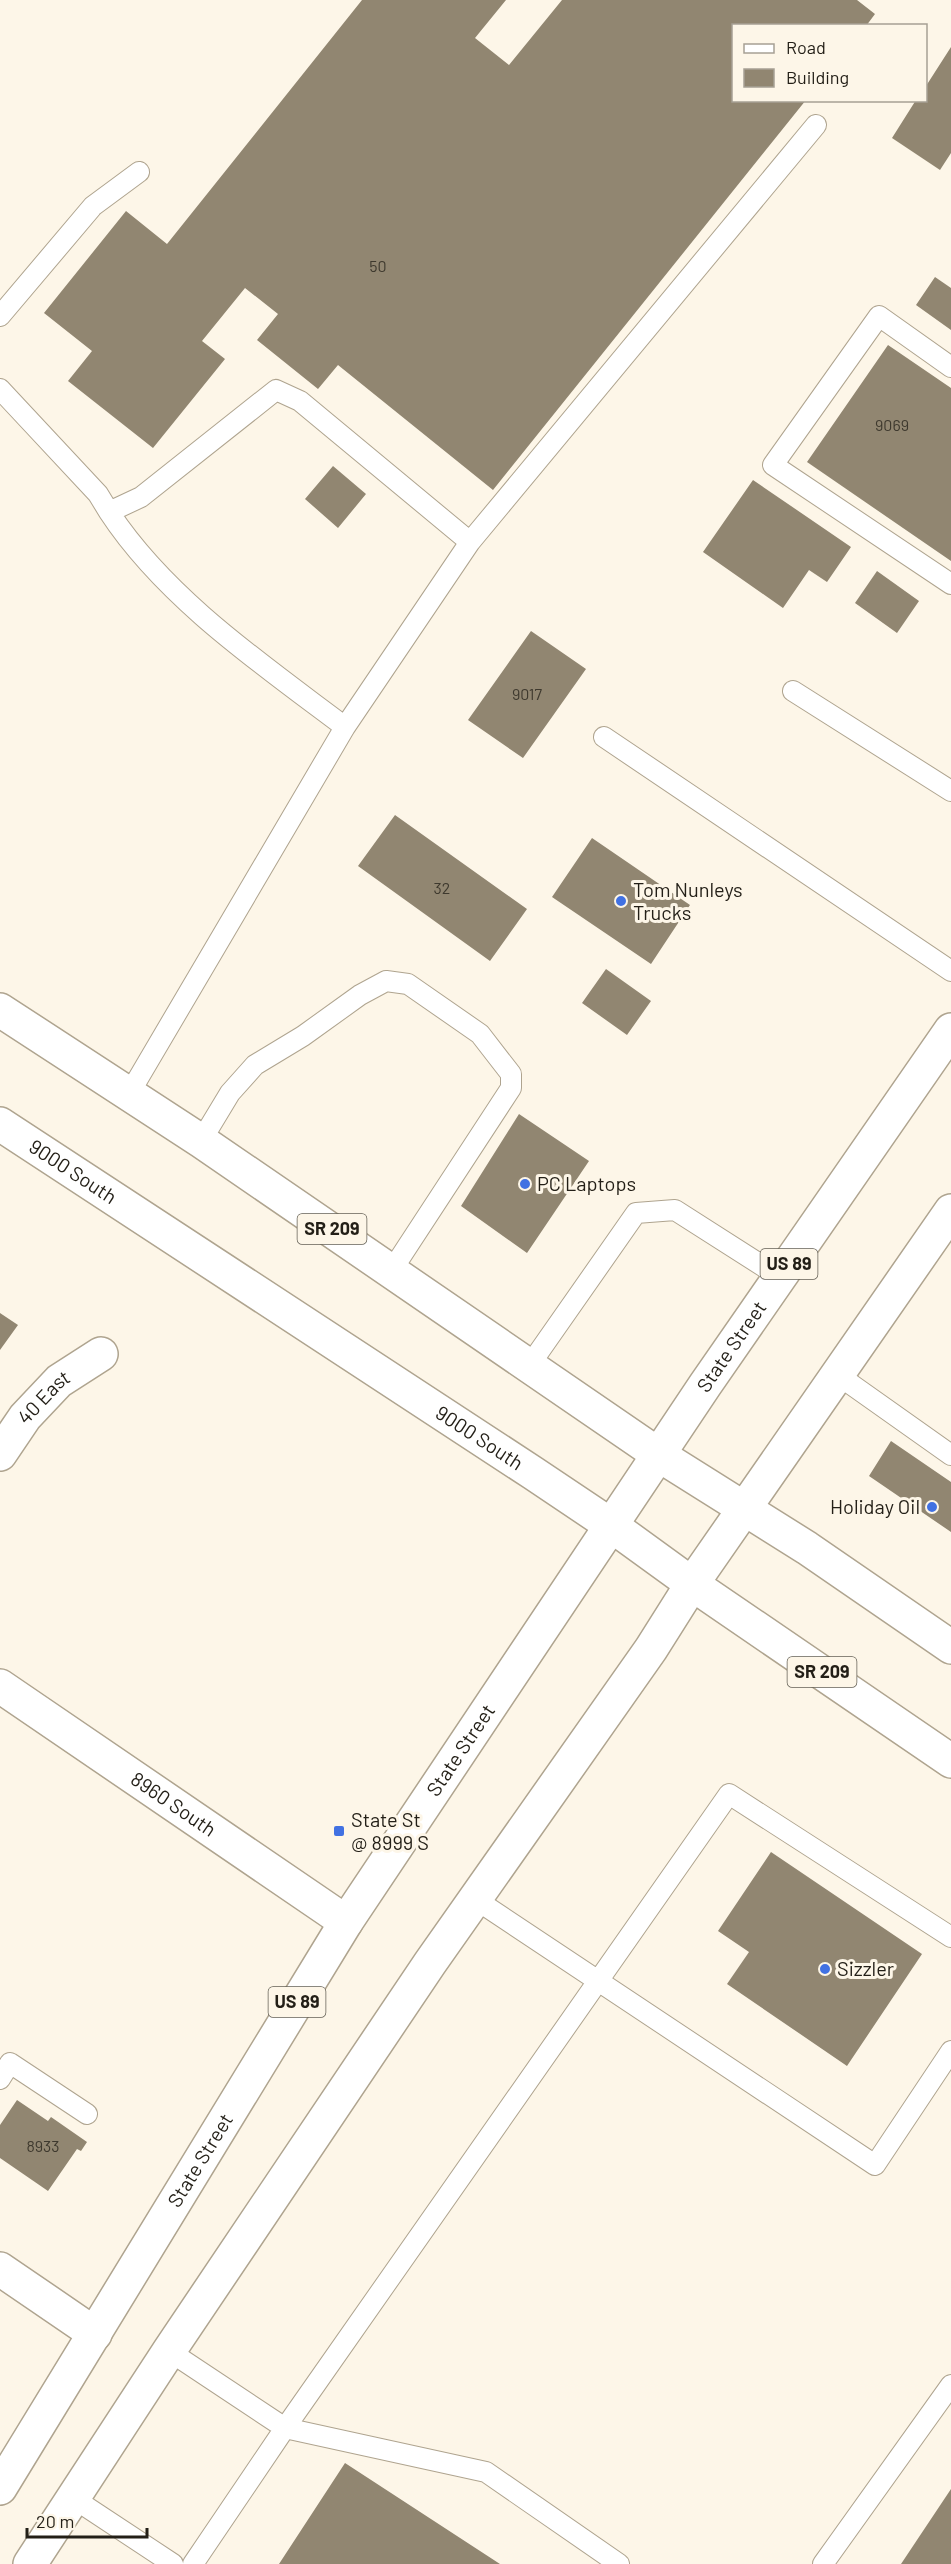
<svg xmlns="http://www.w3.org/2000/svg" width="951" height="2564" viewBox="0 0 951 2564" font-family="Barlow,sans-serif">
<rect width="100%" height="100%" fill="#fdf6e8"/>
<path fill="#918671" d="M 362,0 L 506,0 L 475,38 L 509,65 L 562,0 L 857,0 L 875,14 L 866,26 L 734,26 L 734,100 L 806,100 L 493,490 L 338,365 L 318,389 L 257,340 L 278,314 L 245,288 L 202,341 L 225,359 L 153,448 L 68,381 L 92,351 L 44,313 L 126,211 L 167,244 Z
M 951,47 L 951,153 L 940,170 L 892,138 L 916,100 L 926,100 L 926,86 Z
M 935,277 L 951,288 L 951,330 L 916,305 Z
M 888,345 L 951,388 L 951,561 L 807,462 Z
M 333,466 L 366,494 L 338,528 L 305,499 Z
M 753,480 L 851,547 L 827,582 L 809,570 L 783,608 L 703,552 Z
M 877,571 L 919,601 L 897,633 L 855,603 Z
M 531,631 L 586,669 L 523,758 L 468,720 Z
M 395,815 L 527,909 L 490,961 L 358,866 Z
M 592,838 L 690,905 L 651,964 L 552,897 Z
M 606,969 L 651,1001 L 627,1035 L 582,1003 Z
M 519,1114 L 589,1161 L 527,1253 L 461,1206 Z
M 0,1313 L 18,1325 L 0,1350 Z
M 891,1441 L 951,1482 L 951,1532 L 869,1476 Z
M 771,1852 L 922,1954 L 847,2066 L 727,1984 L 749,1952 L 718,1931 Z
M 17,2100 L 48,2121 L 51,2117 L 87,2142 L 81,2151 L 77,2149 L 48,2191 L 0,2158 L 0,2125 Z
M 345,2463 L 500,2564 L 279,2564 Z
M 951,2489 L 951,2564 L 901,2564 Z"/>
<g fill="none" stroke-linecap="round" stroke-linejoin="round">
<g stroke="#afa48f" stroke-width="22">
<path id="lane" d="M 0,316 L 93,206 L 139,172
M 951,367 L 879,316 L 773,465 L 951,584
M 0,389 L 98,494 L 109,512 L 141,497 L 276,390 L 300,401 L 470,542
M 109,512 C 166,599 263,665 345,727
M 793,691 L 951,791
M 604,737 L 951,971
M 129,1094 L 345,727 L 470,542 L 816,125
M 201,1141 L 230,1093 L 255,1065 L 303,1036 L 360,995 L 386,981 L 408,984 L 480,1034 L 511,1074 L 511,1088 L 392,1270
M 529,1366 L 636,1213 L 675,1210 L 780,1277
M 838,1375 L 951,1455
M 475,1899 L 875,2165 L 951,2051
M 0,2079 L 10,2063 L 87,2114
M 169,2351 L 285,2428 L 486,2472 L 619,2564
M 73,2498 L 173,2564
M 193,2564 L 285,2428 L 729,1794 L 951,1937
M 823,2564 L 951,2385"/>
</g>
<g stroke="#afa48f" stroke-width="36">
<g id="street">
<path id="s1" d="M 0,1454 L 25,1417 L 59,1381 L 101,1354"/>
<path id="s2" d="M 0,1686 L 346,1922"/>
<path d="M 0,2269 L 95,2334"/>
</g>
</g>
<g stroke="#afa48f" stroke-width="36">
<g id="primary">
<path d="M 0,1010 L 201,1141 L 659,1455 L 807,1548 L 951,1647"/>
<path id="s3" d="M 0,1124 L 533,1473 L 612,1526 L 692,1584 L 951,1761"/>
<path id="s4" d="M 0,2488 L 346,1922 L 705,1385 L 951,1030"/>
<path d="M 30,2564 L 169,2351 L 430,1963 L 651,1649 L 692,1584 L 951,1211"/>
</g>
</g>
<use href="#lane" stroke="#fff" stroke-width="20"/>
<use href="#street" stroke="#fff" stroke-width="33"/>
<use href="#primary" stroke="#fff" stroke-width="33"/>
</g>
<g fill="#4171e2" stroke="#fdf6e8" stroke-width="2">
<circle cx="621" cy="901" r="6"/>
<circle cx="525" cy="1184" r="6"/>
<circle cx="932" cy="1507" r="6"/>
<rect x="333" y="1825" width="12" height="12" rx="3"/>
<circle cx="825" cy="1969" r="6"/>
</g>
<g text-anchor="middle" stroke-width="6" stroke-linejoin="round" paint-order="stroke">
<g font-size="16" fill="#3e392e">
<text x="378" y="272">50</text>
<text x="892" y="431">9069</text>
<text x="527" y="700">9017</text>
<text x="442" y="894">32</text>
<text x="43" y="2152">8933</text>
</g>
<g fill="#fdf6e8" stroke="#646056" stroke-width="1.5">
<rect x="297.5" y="1214" width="69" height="30" rx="4.5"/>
<rect x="760.5" y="1249" width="57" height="30" rx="4.5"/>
<rect x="787.5" y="1657" width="69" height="30" rx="4.5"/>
<rect x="268.5" y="1987" width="57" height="30" rx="4.5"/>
</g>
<g font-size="18" font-weight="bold" fill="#231f17">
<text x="332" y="1235">SR 209</text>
<text x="789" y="1270">US 89</text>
<text x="822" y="1678">SR 209</text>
<text x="297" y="2008">US 89</text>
</g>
<g font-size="20" fill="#231f17" stroke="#fdf6e8" text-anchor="start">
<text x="633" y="897">Tom Nunleys<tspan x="633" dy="23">Trucks</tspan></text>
<text x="537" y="1191">PC Laptops</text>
<text x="920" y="1514" text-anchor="end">Holiday Oil</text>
<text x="351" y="1827">State St<tspan x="351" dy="23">@ 8999 S</tspan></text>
<text x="837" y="1976">Sizzler</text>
</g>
<g font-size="20" fill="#231f17" stroke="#fdf6e8">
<text dy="7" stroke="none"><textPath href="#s3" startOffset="87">9000 South</textPath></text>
<text dy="7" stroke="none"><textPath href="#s4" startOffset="1356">State Street</textPath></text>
<text dy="7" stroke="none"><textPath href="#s1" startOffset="72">40 East</textPath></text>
<text dy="7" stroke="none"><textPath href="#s3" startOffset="573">9000 South</textPath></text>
<text dy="7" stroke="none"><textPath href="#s4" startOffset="870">State Street</textPath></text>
<text dy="7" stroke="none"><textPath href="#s2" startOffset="210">8960 South</textPath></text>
<text dy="7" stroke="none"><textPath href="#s4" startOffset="384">State Street</textPath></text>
</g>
</g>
<rect x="732" y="24" width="195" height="78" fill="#fdf6e8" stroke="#a6a094" stroke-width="1.5"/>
<rect x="744" y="44" width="30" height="9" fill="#ffffff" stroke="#a6a094" stroke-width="1.5"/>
<text x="786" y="54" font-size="18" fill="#231f17">Road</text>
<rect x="744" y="69" width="30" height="18" fill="#918671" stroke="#a6a094" stroke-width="1.5"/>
<text x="786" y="84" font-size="18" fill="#231f17">Building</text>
<path d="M27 2528v9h120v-9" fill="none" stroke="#231f17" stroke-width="3"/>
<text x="36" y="2528" font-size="18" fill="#231f17" stroke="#fdf6e8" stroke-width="4.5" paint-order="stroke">20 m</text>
</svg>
